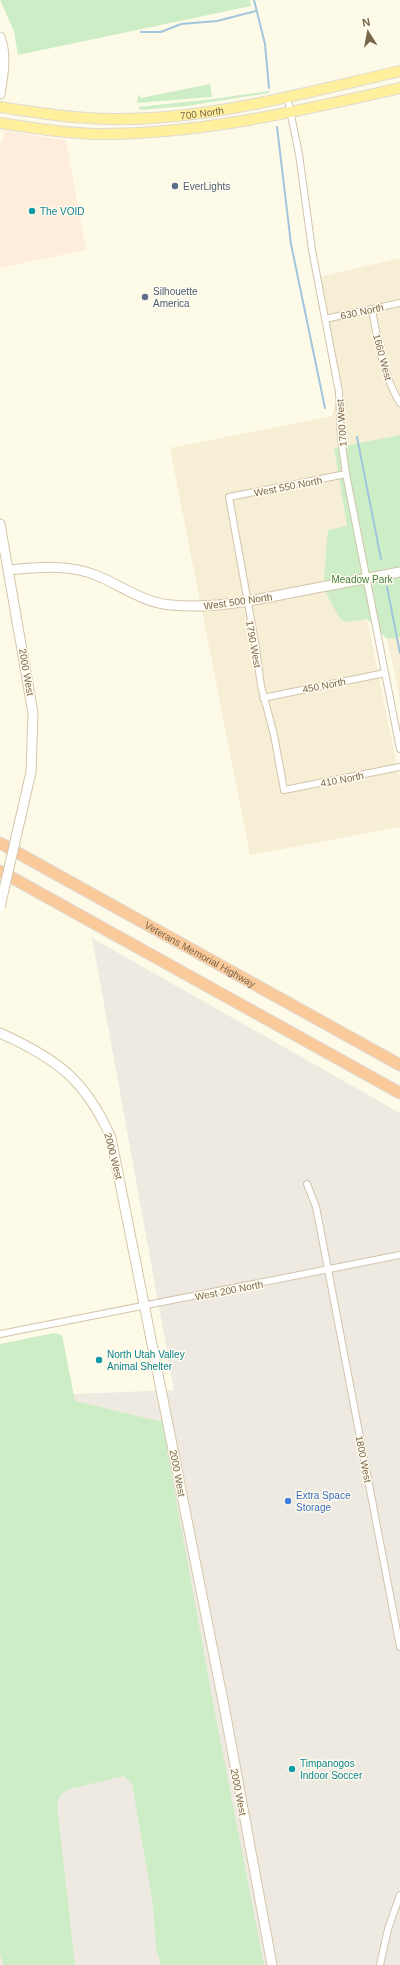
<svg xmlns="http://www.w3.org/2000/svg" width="400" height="1965" viewBox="0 0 400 1965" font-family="Helvetica,sans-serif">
<rect width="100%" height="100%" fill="#fefae8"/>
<path fill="#f6eed5" d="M 400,258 L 400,435 L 334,448 L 347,526 L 348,622 L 367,619 L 400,780 L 400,827 L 250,855 L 170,448 L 332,416 L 339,392 L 315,280 L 324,276 Z
M 400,637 L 400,699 L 387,639 Z"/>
<path fill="#feeddb" d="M 5,131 L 66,140 L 86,250 L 0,268 L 0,145 Z"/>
<path fill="#eeeae1" d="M 92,938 L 400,1113 L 400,1965 L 0,1965 L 0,1397 L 174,1390 Z"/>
<path fill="#ccedc5" d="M 0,0 L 250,0 L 251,6 L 18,55 L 14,31 Z
M 210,84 L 212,97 L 137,103 L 138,94 L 141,98 Z
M 269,91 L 269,93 L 186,106 L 141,110 L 138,107 L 213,99 Z
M 400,435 L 400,637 L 387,639 L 367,619 L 348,622 L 341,620 L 327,595 L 324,578 L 328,530 L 347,526 L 334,448 Z
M 54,1333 L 62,1335 L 75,1401 L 162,1422 L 214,1708 L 264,1965 L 161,1965 L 156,1947 L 153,1904 L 132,1784 L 124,1776 L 69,1789 L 60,1795 L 57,1805 L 75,1965 L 3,1965 L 0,1953 L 0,1344 Z"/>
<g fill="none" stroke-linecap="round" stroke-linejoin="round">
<path stroke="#a0c5dc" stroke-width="2" d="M 254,0 L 265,44 L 269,88
M 141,32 L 161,32 L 181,24 L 217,21 L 256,11
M 277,127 L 291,244 L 325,408
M 357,437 L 381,559
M 387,587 L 400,653"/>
<g stroke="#d1c5ac" stroke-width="8">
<path id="street" d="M 287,96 L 299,154 L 312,250 L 339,392 L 341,438 L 346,474 L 400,749
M 372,310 C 378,342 383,375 400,403
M 325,319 L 400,303
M 346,474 L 229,497 L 256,648 L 261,686 L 274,735 L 284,790 L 400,767
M 263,698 L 385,673
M 307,1184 L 316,1207 L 322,1238 L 400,1647
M 0,1334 L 400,1255
M 380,1965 L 388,1929 L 400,1895"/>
</g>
<g stroke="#d4c6aa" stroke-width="11">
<path id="secondary" d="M 0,37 C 7,54 3,76 0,94
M 0,524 L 33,713 L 31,772 L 20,820
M 9,570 C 38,567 70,564 98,576 C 122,586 144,603 171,605 C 211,609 251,601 290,593 C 327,586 363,579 400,572
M 0,1033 C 56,1058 86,1080 111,1138 L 224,1706 L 272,1965"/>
</g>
<g stroke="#dfdad3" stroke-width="12">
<g id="primary">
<path id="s1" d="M 0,107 C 38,113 76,119 114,119 C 211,120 307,92 400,71"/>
<path d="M 0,123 C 31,128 62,133 94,134 C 198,135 299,111 400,88"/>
</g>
</g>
<g stroke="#dfdad3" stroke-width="13">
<g id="highway">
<path id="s2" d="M 0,843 L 400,1065"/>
<path d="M 0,871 L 400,1093"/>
</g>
</g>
<use href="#street" stroke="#fff" stroke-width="6"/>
<use href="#secondary" stroke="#fff" stroke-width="9"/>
<use href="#primary" stroke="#fff09d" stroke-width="10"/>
<use href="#highway" stroke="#fbca9b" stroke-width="11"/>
<g stroke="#d4c6aa" stroke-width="11" stroke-linecap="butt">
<path id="secondary-bridge" d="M 0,907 L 20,820"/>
</g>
<use href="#secondary-bridge" stroke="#fff" stroke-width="9"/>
</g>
<g fill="#5c6f8a" stroke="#fffcef" stroke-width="1.5">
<circle cx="175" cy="186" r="4"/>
<circle cx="145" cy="297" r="4"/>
</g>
<g fill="#0f9aa8" stroke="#fffcef" stroke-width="1.5">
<circle cx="32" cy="211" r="4"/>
<circle cx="99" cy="1360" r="4"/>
<circle cx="292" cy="1769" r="4"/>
</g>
<circle fill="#3f7fe0" stroke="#fffcef" stroke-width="1.5" cx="288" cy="1501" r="4"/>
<g text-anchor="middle" stroke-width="3" stroke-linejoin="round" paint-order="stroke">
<g font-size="10" fill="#7a6649" stroke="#fffcef">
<text dy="4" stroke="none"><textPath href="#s1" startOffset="203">700 North</textPath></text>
<text transform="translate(362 311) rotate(-12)" y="4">630 North</text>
<text transform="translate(383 357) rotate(75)" y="4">1660 West</text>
<text transform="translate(341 423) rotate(-94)" y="4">1700 West</text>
<text transform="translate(288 486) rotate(-11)" y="4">West 550 North</text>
<text transform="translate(238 601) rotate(-8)" y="4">West 500 North</text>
<text transform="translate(254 644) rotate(80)" y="4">1790 West</text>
<text transform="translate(27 672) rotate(80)" y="4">2000 West</text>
<text transform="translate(324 685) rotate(-11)" y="4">450 North</text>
<text transform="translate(342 779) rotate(-11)" y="4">410 North</text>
<text dy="4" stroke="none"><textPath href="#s2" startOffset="229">Veterans Memorial Highway</textPath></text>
<text transform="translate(114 1156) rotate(76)" y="4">2000 West</text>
<text transform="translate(229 1290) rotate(-11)" y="4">West 200 North</text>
<text transform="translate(364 1459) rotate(79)" y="4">1800 West</text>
<text transform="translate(178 1473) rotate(79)" y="4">2000 West</text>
<text transform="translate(239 1792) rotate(79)" y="4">2000 West</text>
</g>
<g font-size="10" fill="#4e5e75" stroke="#fffcef" text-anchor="start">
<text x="183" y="190">EverLights</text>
<text x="153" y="295">Silhouette<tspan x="153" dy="12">America</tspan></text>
</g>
<g font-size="10" fill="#0d838f" stroke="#fffcef" text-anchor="start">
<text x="40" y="215">The VOID</text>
<text x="107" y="1358">North Utah Valley<tspan x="107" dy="12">Animal Shelter</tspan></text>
<text x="300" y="1767">Timpanogos<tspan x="300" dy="12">Indoor Soccer</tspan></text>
</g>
<g font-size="10" fill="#458141" stroke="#fffcef">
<text x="362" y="583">Meadow Park</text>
</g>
<g font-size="10" fill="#366cbe" stroke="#fffcef" text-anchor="start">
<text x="296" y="1499">Extra Space<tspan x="296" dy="12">Storage</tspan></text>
</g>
</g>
<g transform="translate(368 32) rotate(349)" stroke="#fffcef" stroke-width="3" paint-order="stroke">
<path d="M0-3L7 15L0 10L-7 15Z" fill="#7a6649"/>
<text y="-6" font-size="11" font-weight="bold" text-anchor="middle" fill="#7a6649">N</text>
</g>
</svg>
